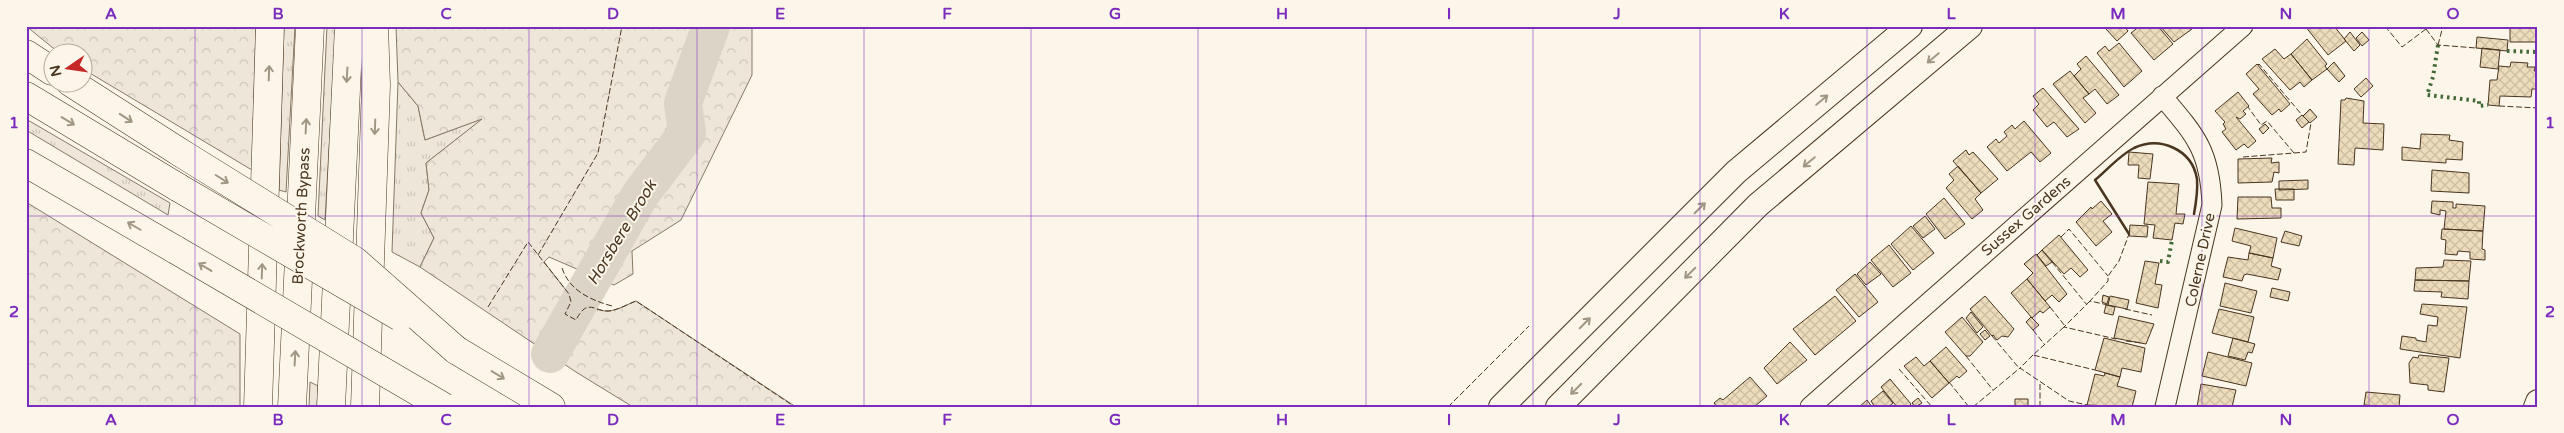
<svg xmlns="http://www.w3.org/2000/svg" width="2564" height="433" font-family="'Varela Round',sans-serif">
<defs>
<pattern id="grass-tufts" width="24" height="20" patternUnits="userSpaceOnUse" patternTransform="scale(1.25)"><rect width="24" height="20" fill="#ede6d9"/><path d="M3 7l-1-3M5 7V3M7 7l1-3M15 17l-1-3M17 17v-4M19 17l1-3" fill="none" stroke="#cdc6ba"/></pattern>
<pattern id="forest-crowns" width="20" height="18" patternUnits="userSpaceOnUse" patternTransform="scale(1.25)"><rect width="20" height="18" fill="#ede6d9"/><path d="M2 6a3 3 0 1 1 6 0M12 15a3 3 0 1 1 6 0" fill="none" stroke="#cdc6ba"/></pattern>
<pattern id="building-cross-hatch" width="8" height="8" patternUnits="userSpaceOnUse" patternTransform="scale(1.25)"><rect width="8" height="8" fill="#ecdcbc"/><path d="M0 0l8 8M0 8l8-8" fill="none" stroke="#ccbda1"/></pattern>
</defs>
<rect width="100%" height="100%" fill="#fbf6e9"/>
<!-- grass -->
<path fill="url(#grass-tufts)" stroke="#887966" d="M284,26H295L286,192L279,190Z
M327,26H336L325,220L318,216Z
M398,82L418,106L425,140L484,118L426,163L429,190L421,213L434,238L420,267L392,252Z
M26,119L170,203L168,215L26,130Z
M310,382L318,386L317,407H309Z"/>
<!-- forest -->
<path fill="url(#forest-crowns)" stroke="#887966" d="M26,26H256L252,170L83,69L82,52H58Z
M396,26H752V75L681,220L632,251L633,274L614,285L549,257L544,262L569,294L571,302L565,313L576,320C590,298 592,312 609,311C618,310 628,304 636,301L796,407H633L576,372L420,267L434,238L421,213L429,190L426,163L482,119L425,140L418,106L398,82Z
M26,202L240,334V407H26Z"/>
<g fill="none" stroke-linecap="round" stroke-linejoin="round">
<!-- river -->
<path stroke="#dcd4c6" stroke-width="38" d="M550,354L640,195L687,133L683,103L711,26"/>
</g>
<!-- building -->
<path fill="url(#building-cross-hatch)" stroke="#4a3520" d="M2108,26H2124L2128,31L2117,41L2106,29Z
M2140,26H2158L2173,44L2154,60L2131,33Z
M2160,26H2190L2192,29L2174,42Z
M2305,26H2334L2346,41L2328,55Z
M2510,26H2538L2537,42H2510Z
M2350,32L2360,45L2354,51L2344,39Z
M2362,32L2369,40L2362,46L2356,38Z
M2477,37L2508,40L2507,51L2476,48Z
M2307,39L2327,64L2325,66L2327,69L2312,80L2291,54Z
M2119,43L2142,71L2124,87L2097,53L2105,46L2109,51Z
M2482,48L2500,50L2498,69L2480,67Z
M2275,49L2284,59L2291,54L2312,80L2304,87L2300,82L2290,90L2262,59Z
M2086,56L2119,95L2107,104L2095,89L2089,94L2074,76L2081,69L2077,64Z
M2334,62L2345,76L2339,82L2327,69Z
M2511,62L2528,63L2527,67H2535L2534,71H2538V89H2532L2531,97L2500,96L2499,106L2488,105L2490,80H2497L2499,66L2510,67Z
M2257,64L2290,104L2281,112L2279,109L2272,115L2253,94L2259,89L2246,74Z
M2070,71L2089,94L2083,98L2096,113L2085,123L2053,84Z
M2366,78L2373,86L2361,97L2354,89Z
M2043,88L2079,129L2067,137L2054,122L2047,127L2033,110L2039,104L2033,96Z
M2238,92L2249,106L2243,111L2246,114L2240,119L2236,117L2256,141L2248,148L2244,144L2236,150L2222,132L2226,129L2223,124L2225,122L2215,111Z
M2346,98L2364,101L2363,123L2384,124L2383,150L2355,148L2354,165L2338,164L2341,100H2345Z
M2310,109L2317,117L2310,123L2303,116Z
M2302,115L2309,122L2302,128L2296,120Z
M2024,121L2051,153L2040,162L2031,152L2007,171L1987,147L1996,139L1999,143L2007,136L2004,132L2012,125L2015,129Z
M2265,124L2269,128L2263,134L2259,129Z
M2421,134L2450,135L2449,140L2463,142L2462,160L2446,159V163L2402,160V147L2420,149Z
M1966,150L1969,155L1973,152L1998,179L1981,193L1953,161Z
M2129,152L2153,154L2150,179L2138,178L2139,165H2128Z
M2272,158L2271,163L2279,162V173L2274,172L2272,182L2238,183V159Z
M1958,166L1981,193L1975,199L1983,210L1972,219L1946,188L1954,180L1949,174Z
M2432,170L2469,173V193L2431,191Z
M2308,180V189L2279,190V181Z
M2148,182L2179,184L2176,214H2185L2183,224L2175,223L2172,240L2153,238L2155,225L2144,224Z
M2275,189H2294V200H2276Z
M2238,197H2271L2272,208H2281V218L2237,219Z
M1944,198L1965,224L1945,239L1926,214Z
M2101,201L2112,214L2103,221L2112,232L2096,246L2076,222L2091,207L2092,209Z
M2432,201L2453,202V208H2456V204L2485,206L2483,231L2444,229L2446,211L2440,210V215L2431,213Z
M1925,216L1935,229L1923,238L1913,226Z
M2130,225L2148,226L2147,237L2129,236Z
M1911,226L1934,253L1913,270L1891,244Z
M2235,228L2277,238L2273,258L2249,253L2251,246L2232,241Z
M2442,229L2483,231L2482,249L2485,250V260L2470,259V252L2458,251L2457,255L2445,254L2446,240L2441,239Z
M2285,231L2302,236L2299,246L2281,242Z
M2059,235L2088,270L2080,277L2071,268L2064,274L2042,250Z
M1889,245L1911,273L1893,287L1871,260Z
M2042,250L2052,262L2046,266L2037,255Z
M2249,253L2273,258L2271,266L2281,269L2278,280L2247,274L2244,275L2242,281L2223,277L2228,257L2248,260Z
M2036,254L2067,294L2059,302L2052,295L2045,301L2027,279L2033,273L2024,264Z
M2444,260L2471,261L2469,281L2415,280L2416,268L2443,267Z
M2145,261L2159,263L2155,284L2162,285L2158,308L2136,303Z
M1870,262L1881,274L1866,285L1857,274Z
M1855,274L1878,302L1859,317L1836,290Z
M2027,279L2050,307L2043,313L2040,311L2032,318L2011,293Z
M2415,280L2469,281L2468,299L2441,297L2442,292L2414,291Z
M2225,283L2257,291L2251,313L2220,306Z
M2272,288L2290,292L2288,301L2270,297Z
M2103,295L2109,297L2107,304L2102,302Z
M1835,296L1856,321L1815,355L1793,329Z
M1985,296L2014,329L2008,337L2002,336L1997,340L1993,335L1992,336L1970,309Z
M2110,296L2129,300L2127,309L2108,305Z
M2422,304L2467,307L2460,358L2400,349L2402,336L2416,338V340L2426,342L2428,325L2437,326L2438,317L2420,314Z
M2106,305L2115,307L2113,315L2104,313Z
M2219,309L2254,317L2248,342L2212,333Z
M1971,312L1983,327L1977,333L1966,318Z
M2119,316L2154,324L2146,344L2114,338Z
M1962,317L1983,342L1970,356H1966L1945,332Z
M2031,317L2039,325L2033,330L2026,322Z
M1985,330L1990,336L1985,340L1980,334Z
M2104,338L2145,348L2141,372L2122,368L2120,377L2095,370Z
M2233,338L2255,344L2252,353L2248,352L2245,360L2228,356Z
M1790,342L1807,360L1777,384L1764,368Z
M1946,347L1967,371L1959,378L1957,376L1949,383L1930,361Z
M2208,352L2252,363L2246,386L2202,376Z
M2419,355L2449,358L2444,392L2428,390V385L2410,383L2409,363L2413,357L2418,358Z
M1916,357L1924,366L1930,361L1949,383L1932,398L1904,366Z
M2105,373L2120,377L2117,386L2136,391L2132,407L2087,405L2095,374L2104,376Z
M1750,377L1767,396L1754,407H1717L1714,403L1720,398L1723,400Z
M1890,379L1911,404L1908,407H1897L1881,387Z
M2201,384L2236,390L2232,407H2197Z
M1883,391L1893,403L1888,407H1875L1871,401Z
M2366,392L2400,395L2399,407L2364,405Z
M1918,398L1922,403L1915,407L1912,403Z
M2015,399H2028V407H2015Z
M1867,400L1872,407H1859Z"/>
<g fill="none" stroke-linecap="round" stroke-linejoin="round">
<defs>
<path id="minor" d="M2162,96C2196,136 2210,151 2212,205L2165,407
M1810,407L2243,26"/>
<path id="tertiary" d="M1501,407L1736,172L1910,26
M1558,407L1758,205L1970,26
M2536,407L2538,402"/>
<path id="trunk" d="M258,407L270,26
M292,407L310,26
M331,407L349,26"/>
<path id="motorway" d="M26,54L52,71
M70,82L181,153
M26,96L179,188
M26,163L176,250
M456,350L551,407
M365,407L376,85L374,26"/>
</defs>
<!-- minor casing -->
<use href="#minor" stroke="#4a3520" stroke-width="21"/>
<!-- tertiary casing -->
<use href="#tertiary" stroke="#4a3520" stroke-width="26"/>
<!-- trunk casing -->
<use href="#trunk" stroke="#4a3520" stroke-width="29"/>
<!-- motorway casing -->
<use href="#motorway" stroke="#4a3520" stroke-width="29"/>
<!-- minor -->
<use href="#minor" stroke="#fbf6e9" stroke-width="19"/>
<!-- tertiary -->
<use href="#tertiary" stroke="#fbf6e9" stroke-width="24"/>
<!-- trunk -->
<use href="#trunk" stroke="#fbf6e9" stroke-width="28"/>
<!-- motorway -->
<use href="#motorway" stroke="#fbf6e9" stroke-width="28"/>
<defs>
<path id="motorway-bridge" d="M181,153L355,261L456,350
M179,188L400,317
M176,250L444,407"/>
</defs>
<!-- motorway-bridge casing -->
<use href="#motorway-bridge" stroke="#4a3520" stroke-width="29" stroke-linecap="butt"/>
<!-- motorway-bridge -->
<use href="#motorway-bridge" stroke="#fbf6e9" stroke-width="28"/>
<!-- hedge -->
<path stroke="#436837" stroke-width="4" stroke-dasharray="2.5 4" stroke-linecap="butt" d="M2438,45L2433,77L2427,95L2479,101V106L2488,105
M2507,51L2538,52
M2160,261L2168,262L2172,240"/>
<!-- fence -->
<path stroke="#4a3520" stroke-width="1" stroke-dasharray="6 2.5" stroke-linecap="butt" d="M2385,26L2402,47L2426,29L2424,26
M2426,29L2438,45L2476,48
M2438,45L2443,26
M2258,65L2259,64L2302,115
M2499,106L2538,108
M2294,153L2306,152L2311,123
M2243,157L2294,153L2267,121L2261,125L2248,107
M2061,237L2069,229L2108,276
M538,255L598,153L622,26
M2052,262L2087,305
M562,268C569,290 590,300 612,306
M2090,301L2064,327L2116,339
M2108,305L2090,301L2108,281V276L2119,261L2129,234
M488,307L528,242L569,294L571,302L565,314L576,320C588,297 594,312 609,311C618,310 628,304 636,301L795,407
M2050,307L2065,326
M2125,309L2152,315
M2064,327L2033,355L2095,370
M2033,330L2045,345
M1992,336L2019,368
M2126,341L2142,343
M2033,355L2020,368L2069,401L2087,405
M1966,356L1993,390
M1899,369L1932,407
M1949,382L1969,407
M1448,407L1529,326
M1973,407L2020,368
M2040,407V382"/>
<!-- wall -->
<path stroke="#4a3520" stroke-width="2.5" d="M2129,234L2095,180C2107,170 2120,155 2134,148C2160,136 2192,149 2197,179C2198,191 2196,203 2194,214"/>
</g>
<!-- one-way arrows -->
<defs><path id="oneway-shaft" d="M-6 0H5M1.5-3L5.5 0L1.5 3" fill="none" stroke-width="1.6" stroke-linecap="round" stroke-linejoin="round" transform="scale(1.25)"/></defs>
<g stroke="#a29684">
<use href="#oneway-shaft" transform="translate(1933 58) rotate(140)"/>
<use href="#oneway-shaft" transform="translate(269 73) rotate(-88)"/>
<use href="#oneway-shaft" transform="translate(347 75) rotate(93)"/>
<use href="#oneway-shaft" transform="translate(1822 100) rotate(-40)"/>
<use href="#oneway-shaft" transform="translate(126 118) rotate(33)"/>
<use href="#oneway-shaft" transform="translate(68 121) rotate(31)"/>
<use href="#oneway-shaft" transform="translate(306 126) rotate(-87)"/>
<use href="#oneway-shaft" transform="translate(375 127) rotate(92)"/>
<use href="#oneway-shaft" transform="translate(1809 162) rotate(140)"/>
<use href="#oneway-shaft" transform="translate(222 179) rotate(32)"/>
<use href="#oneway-shaft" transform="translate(1700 208) rotate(-45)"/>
<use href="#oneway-shaft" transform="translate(134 226) rotate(-150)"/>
<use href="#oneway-shaft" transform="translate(205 267) rotate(-149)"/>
<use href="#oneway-shaft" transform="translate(262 271) rotate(-88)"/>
<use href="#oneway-shaft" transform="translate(1690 273) rotate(135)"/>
<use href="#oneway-shaft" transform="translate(1585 323) rotate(-45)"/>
<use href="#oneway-shaft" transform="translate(295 358) rotate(-87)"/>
<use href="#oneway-shaft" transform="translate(498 375) rotate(31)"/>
<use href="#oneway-shaft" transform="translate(1576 389) rotate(135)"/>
</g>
<!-- grid -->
<path fill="none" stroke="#7b2cbf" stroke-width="1" stroke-opacity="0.55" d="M195,26V407M362,26V407M529,26V407M697,26V407M864,26V407M1031,26V407M1198,26V407M1366,26V407M1533,26V407M1700,26V407M1867,26V407M2035,26V407M2202,26V407M2369,26V407M26,216H2538"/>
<g text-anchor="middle" stroke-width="4" stroke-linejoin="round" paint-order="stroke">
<!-- street labels -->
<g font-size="15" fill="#4a3520" stroke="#fbf6e9">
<text transform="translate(301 216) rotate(-87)" y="5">Brockworth Bypass</text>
<text transform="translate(2026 216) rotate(-41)" y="5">Sussex Gardens</text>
<text transform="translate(2200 260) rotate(-78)" y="5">Colerne Drive</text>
</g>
<!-- water labels -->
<g font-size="16" font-style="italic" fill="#4a3520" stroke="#fbf6e9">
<text transform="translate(621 232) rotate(-59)" y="6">Horsbere Brook</text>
</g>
</g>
<!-- border -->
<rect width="2564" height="433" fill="none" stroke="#fbf6e9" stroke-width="55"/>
<!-- north arrow -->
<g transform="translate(68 68) rotate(257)"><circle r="24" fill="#fbf6e9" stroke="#b4a999"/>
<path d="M0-4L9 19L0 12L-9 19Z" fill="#c62828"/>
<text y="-8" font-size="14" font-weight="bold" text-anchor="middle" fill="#4a3520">N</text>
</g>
<rect x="28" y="28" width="2508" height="378" fill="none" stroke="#7b2cbf" stroke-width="2"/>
<g font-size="16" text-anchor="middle" font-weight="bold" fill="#7b2cbf">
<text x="111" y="19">A</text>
<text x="278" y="19">B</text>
<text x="446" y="19">C</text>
<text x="613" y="19">D</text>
<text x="780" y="19">E</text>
<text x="947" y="19">F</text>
<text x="1115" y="19">G</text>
<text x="1282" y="19">H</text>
<text x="1449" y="19">I</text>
<text x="1617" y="19">J</text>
<text x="1784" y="19">K</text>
<text x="1951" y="19">L</text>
<text x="2118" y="19">M</text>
<text x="2286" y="19">N</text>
<text x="2453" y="19">O</text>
<text x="14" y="128">1</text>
<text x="2550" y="128">1</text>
<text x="14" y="317">2</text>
<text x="2550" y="317">2</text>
<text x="111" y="425">A</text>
<text x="278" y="425">B</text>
<text x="446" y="425">C</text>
<text x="613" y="425">D</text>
<text x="780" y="425">E</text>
<text x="947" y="425">F</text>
<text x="1115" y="425">G</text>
<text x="1282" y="425">H</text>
<text x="1449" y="425">I</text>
<text x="1617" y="425">J</text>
<text x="1784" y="425">K</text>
<text x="1951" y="425">L</text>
<text x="2118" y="425">M</text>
<text x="2286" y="425">N</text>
<text x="2453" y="425">O</text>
</g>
</svg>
